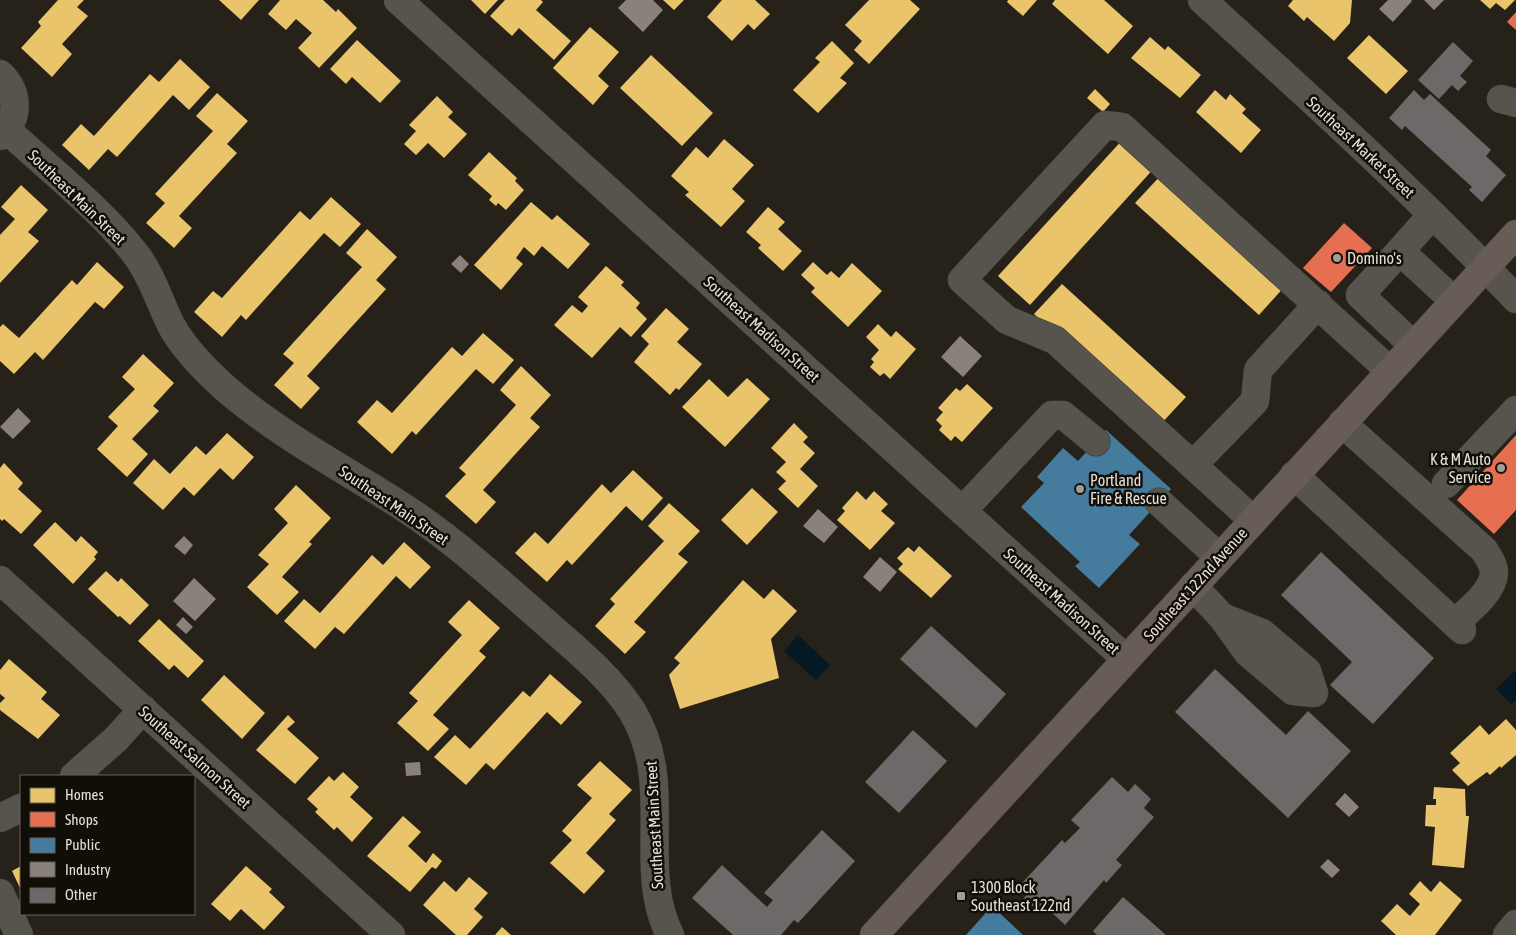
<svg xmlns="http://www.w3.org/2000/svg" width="1516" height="935" font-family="'Asap Condensed',sans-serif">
<rect width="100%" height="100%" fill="#26221a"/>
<!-- water -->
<path fill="#041924" d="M798,635L830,665L816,680L784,651Z
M1516,670V700L1511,704L1496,689Z"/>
<!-- homes -->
<path fill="#e9c46a" d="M58,0H84L77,7L88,16L62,44L72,54L52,77L21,48L41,26L38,22Z
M219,0H259L241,20Z
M280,0H323L336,12L338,9L357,28L319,68L298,48L312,33L296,19L286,30L268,14Z
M471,0H498L485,14Z
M505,0H541L543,2L536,10L571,41L554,60L519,28L512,36L490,16Z
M663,0H684L674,10Z
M722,0H755L770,14L754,30L748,24L732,41L707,17Z
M869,0H910L920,9L869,64L854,50L862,41L845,25Z
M1008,0H1037L1023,16L1007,2Z
M1055,0H1104L1133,26L1108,54L1052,4Z
M1293,0H1352L1350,23L1334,41L1307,17L1304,21L1288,6Z
M1480,0H1515L1505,10L1496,3L1490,9Z
M590,27L619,52L598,76L609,86L593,105L553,68Z
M1369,35L1408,71L1386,94L1347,58Z
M1150,37L1165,50L1168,46L1201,75L1180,98L1131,58Z
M357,40L401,81L380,103L352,77L346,84L330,69Z
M832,41L854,63L840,78L847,83L818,113L793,90L820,62L815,58Z
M651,55L713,113L682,146L620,88Z
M180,59L210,87L189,110L173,95L117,157L108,149L89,170L62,145L81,124L94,136L150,74L159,82Z
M1095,89L1110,104L1103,112L1087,98Z
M1215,90L1226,100L1230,94L1246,109L1242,113L1261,130L1241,153L1196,112Z
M217,93L248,121L227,144L237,153L179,216L192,228L174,248L146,223L165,203L155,194L213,131L196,116Z
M437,96L453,112L448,117L467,134L444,158L428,143L416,155L404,144L416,131L409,125Z
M1125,137L1157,165L1030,305L998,276Z
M724,139L754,165L732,189L745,201L721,227L685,195L689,192L671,176L696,147L708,158Z
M489,152L517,178L515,181L524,190L506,210L498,203L496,206L489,200L492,196L468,175Z
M1164,172L1287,284L1259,315L1135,203Z
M21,185L48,210L28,232L39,241L0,283V235L15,219L1,207Z
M331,197L361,224L340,247L324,233L246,320L241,315L222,337L194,312L213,291L222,298L300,211L310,220Z
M531,202L552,220L557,215L590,244L568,269L542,246L534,256L524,247L516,258L523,264L501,290L474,265Z
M768,207L785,222L778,229L802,251L783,271L758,248L761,245L746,232Z
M367,229L397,257L376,280L386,289L307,376L320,388L301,409L274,385L294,363L283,354L362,267L346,253Z
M97,262L124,287L104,309L95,302L43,360L35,352L14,374L0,361V327L3,324L19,338L72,280L77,285Z
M813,262L827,275L831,271L839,278L852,263L882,291L848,327L811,292L815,288L801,275Z
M606,266L624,282L621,285L640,303L636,308L647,319L631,337L620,327L592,358L554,325L572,305L582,313L588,306L578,297Z
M1062,284L1186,397L1158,427L1034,314Z
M666,308L689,329L677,342L702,364L679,390L676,388L670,395L634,362L649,344L641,336Z
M878,324L891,337L896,331L916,349L890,379L884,373L880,376L870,367L874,362L871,359L879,350L866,337Z
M483,333L514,360L493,384L476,369L416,435L412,431L392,454L357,422L377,400L392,413L452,347L462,356Z
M143,354L174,383L153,406L159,411L132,439L148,454L127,477L97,449L118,426L108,417L135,389L122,377Z
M521,366L551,395L530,418L540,427L483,490L496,502L476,524L445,496L466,474L459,468L516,405L500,390Z
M747,378L770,399L725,447L682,407L709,379L728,397Z
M967,384L993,408L962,442L955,436L951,441L939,430L942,426L936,420L943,412L938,408L956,388L960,391Z
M794,423L808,437L803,442L815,453L800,469L818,486L798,508L778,489L786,481L776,472L786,462L771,448Z
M227,433L254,457L233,480L220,468L194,496L184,487L163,510L133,483L154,459L170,474L196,446L206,455Z
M4,463L23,483L18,489L42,511L21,534L4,519L2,521L0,519V468Z
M633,470L663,498L642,521L626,506L572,565L567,560L547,582L515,553L535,532L548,544L602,484L611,493Z
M296,485L331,518L309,542L312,544L282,577L299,592L277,615L247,587L269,564L258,555L288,523L274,509Z
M752,488L778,512L747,545L721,520Z
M857,491L866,500L874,491L888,504L881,511L895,523L870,550L837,520L845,511L842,508Z
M669,503L700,531L678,554L688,562L634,622L646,632L625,654L595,626L615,604L610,599L664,541L648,526Z
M55,522L76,542L81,536L98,552L94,557L96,559L73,584L33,545Z
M404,542L431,567L410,589L396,576L344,634L335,627L315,649L284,621L304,599L320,613L372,555L383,565Z
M919,546L952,576L931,598L898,569L903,564L897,558L908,547L914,552Z
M106,571L118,582L121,578L149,605L130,625L120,616L118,617L88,589Z
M743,580L764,599L773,589L797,611L771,639L779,678L680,709L669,675L680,663L674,658Z
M469,600L500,628L479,651L486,657L433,715L449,729L428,751L397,723L418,701L409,693L462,635L448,622Z
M159,619L204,661L188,678L174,665L169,670L138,641Z
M9,659L47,692L41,699L60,715L38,739L0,710V703L5,698L0,694V670Z
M550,674L582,702L561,725L547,712L494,770L486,763L466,785L434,757L455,735L470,749L523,691L530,697Z
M224,675L265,713L242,739L201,700Z
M288,715L295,722L287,729L319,758L295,784L256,750Z
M1506,719L1516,730V755L1501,768L1500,766L1490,775L1487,772L1468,786L1452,770L1460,763L1450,753L1480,725L1489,735Z
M600,761L632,790L609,814L616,820L586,853L605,871L584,894L550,863L572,840L562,831L592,798L577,785Z
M343,772L359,787L350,797L373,818L352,842L337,827L334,830L315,812L318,809L307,799L329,776L334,781Z
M1434,787L1465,789L1466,816H1469L1464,868L1432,865L1435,827L1425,826L1426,805H1436V799H1433Z
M403,816L421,832L408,846L426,863L433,853L442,861L436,869L432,867L410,892L367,856Z
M21,866V890L12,871Z
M246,866L272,889L269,892L285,907L264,930L241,909L230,921L211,904Z
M469,877L488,893L474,909L483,917L467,935H456L423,905L444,881L456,892Z
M1420,881L1431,892L1440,881L1462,900L1435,935H1396L1381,921L1397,904L1410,916L1420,904L1409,894Z
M502,927L511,935H495Z"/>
<!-- shops -->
<path fill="#e76f51" d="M1516,12V30L1507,22Z
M1344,223L1372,248L1331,292L1303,268Z
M1516,435V510L1494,534L1457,500Z"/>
<!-- public -->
<path fill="#457b9d" d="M1106,430L1171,489L1129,535L1140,544L1099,588L1075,566L1080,562L1021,507L1044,483L1037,477L1063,448L1078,461Z
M992,906L1023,935H966Z"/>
<!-- industry -->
<path fill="#8a817c" d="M626,0H653L663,10L643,32L618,8Z
M1388,0H1411L1412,1L1393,22L1379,9Z
M1424,0H1444L1434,10Z
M460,255L469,264L461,273L451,264Z
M960,336L982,356L963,377L941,357Z
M18,408L31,421L13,439L0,427Z
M818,509L838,527L824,543L803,526Z
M184,536L193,545L185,555L174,546Z
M880,557L897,572L880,592L863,577Z
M194,578L216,599L195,621L173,601Z
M183,617L193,627L186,634L176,625Z
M420,762L421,775L406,776L405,763Z
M1345,793L1359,807L1349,817L1335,804Z
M1328,859L1340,870L1332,878L1320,867Z"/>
<!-- building -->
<path fill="#6e6969" d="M1453,42L1473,61L1460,76L1467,82L1458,91L1452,85L1439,99L1418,80Z
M1414,90L1424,100L1430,94L1491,150L1486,156L1506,175L1482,202L1469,190L1472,187L1405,126L1402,130L1389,118Z
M1321,552L1434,658L1373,724L1330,685L1352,662L1281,595Z
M931,626L1006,694L976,728L900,659Z
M1215,669L1286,735L1308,711L1351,751L1288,818L1175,712Z
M913,730L947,761L899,813L865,782Z
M1112,777L1128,792L1135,784L1151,799L1144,808L1154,817L1116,860L1122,865L1106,883L1104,880L1065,925L1046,907L1040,913L1024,898L1030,891L1022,883L1062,840L1065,843L1080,828L1071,820Z
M822,830L855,861L798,923L794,920L781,935H733L692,898L722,865L767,907L773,900L764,893Z
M1123,897L1166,935H1097L1093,931Z"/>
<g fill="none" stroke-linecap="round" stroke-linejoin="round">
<defs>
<path id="minor" d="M398,0L1126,659
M1202,0C1309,97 1416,194 1516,299
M0,74C19,92 20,118 0,136
M1501,99L1516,103
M7,130C48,168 104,212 137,256C152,276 160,303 171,325C184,349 205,370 225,388C279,435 343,468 403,507C453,539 498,581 544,621C574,648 610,676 632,711C677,785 635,866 670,935
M1400,251L1432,215
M1413,345L1360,295L1400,251L1454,301
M1342,423L1484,550C1488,557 1494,564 1494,573C1493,592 1468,611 1455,623
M1193,465L1255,401L1258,370L1318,304
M1294,475L1462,630
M1446,484L1516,410
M1159,502L1219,557
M962,511L1052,415H1063L1096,442
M1253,520L1055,340L1007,320L962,280L1105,125L1122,127L1390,371
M0,580L391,935
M1193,586L1222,617L1248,653L1293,691L1314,693L1307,671L1262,633L1222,617
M74,776L116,739L143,709
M0,818L21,808
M0,893L19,935
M1507,935L1516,924"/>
<path id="major" d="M874,935L1516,234"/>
</defs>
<!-- minor casing -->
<use href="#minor" stroke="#423e38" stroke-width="29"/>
<!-- major casing -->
<use href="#major" stroke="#423e38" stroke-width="29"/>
<!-- minor -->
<use href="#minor" stroke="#57534d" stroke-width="28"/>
<!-- major -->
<use href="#major" stroke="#675c56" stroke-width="28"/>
</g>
<!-- markers -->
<g fill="#a29e95" stroke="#110d07" stroke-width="2">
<circle cx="1337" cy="258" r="5"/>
<circle cx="1501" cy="468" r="5"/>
<circle cx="1080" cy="489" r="5"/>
<rect x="956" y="891" width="10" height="10" rx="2.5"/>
</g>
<g text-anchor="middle" stroke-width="5" stroke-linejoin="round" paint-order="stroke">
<!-- street labels -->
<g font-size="16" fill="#e5e0d7" stroke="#110d07">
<text transform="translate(1361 147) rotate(43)" y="6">Southeast Market Street</text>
<text transform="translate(77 197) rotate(44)" y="6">Southeast Main Street</text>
<text transform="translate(762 329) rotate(42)" y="6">Southeast Madison Street</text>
<text transform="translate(394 505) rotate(34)" y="6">Southeast Main Street</text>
<text transform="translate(1195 584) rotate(-48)" y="6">Southeast 122nd Avenue</text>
<text transform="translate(1062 601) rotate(42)" y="6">Southeast Madison Street</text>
<text transform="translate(195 757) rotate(42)" y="6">Southeast Salmon Street</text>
<text transform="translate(654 825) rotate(-93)" y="6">Southeast Main Street</text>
</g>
<!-- poi labels -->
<g font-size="16" fill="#e5e0d7" stroke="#110d07" text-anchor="start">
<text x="1347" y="264">Domino's</text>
<text x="1491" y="465" text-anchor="end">K &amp; M Auto<tspan x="1491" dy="18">Service</tspan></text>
<text x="1090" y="486">Portland<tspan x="1090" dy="18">Fire &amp; Rescue</tspan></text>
<text x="971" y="893">1300 Block<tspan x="971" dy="18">Southeast 122nd</tspan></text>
</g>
</g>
<!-- legend -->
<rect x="20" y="775" width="175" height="140" fill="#110d07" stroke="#66615a"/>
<rect x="30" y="788" width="25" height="15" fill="#e9c46a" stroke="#66615a"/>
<text x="65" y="800" font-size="15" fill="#e5e0d7">Homes</text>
<rect x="30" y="812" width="25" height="15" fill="#e76f51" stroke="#66615a"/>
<text x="65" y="825" font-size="15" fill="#e5e0d7">Shops</text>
<rect x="30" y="838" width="25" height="15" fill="#457b9d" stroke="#66615a"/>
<text x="65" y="850" font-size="15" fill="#e5e0d7">Public</text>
<rect x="30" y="862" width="25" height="15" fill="#8a817c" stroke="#66615a"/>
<text x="65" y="875" font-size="15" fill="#e5e0d7">Industry</text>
<rect x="30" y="888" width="25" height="15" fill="#6e6969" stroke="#66615a"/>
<text x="65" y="900" font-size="15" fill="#e5e0d7">Other</text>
</svg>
